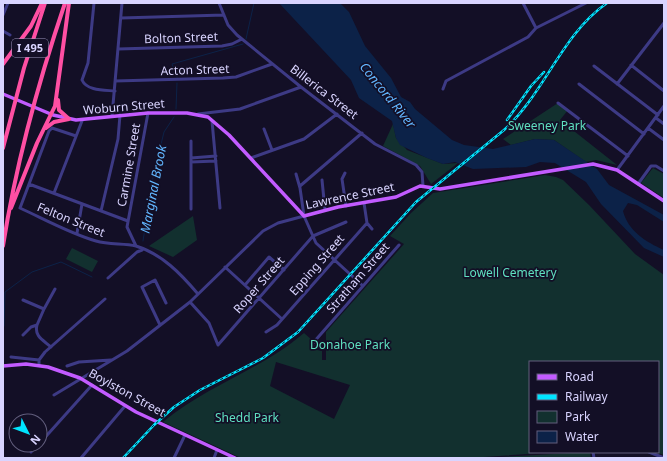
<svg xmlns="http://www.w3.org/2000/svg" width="667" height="461" font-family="'Noto Sans',sans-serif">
<rect width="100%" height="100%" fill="#130f26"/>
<!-- green -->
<path fill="#12302f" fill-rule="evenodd" d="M558,103L568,110L560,120L617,165L596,160L586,162L554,140L535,139L511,145L503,139Z
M393,124L396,138L407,150L443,164L458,163L431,184L420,166L383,146Z
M653,168L664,174V198L641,183Z
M545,175L556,177L563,180L589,205L635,254L664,275V455L655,452H658V362H530V452H555L469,458H241L163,422C206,386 261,370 304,333L312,340L311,342L315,346L312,349L322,351V360H326V332L404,244L390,236L411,213L433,193ZM276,362L350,385L334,419L270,386Z
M193,216L197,240L173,257L149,246Z
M72,248L98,261L92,272L66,259Z
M590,452L591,458H482Z"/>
<!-- water -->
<path fill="#0c2248" d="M279,3H340L349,12L365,46L391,78L401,97L410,102L415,109L452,140L464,145L493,149L535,139L554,140L597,169L609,185L664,215V222L637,205L628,203L623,211C628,231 646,242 664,250V257L644,248L601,204L586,182L555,163L540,162L526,167L473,169L455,162L443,164L427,158L400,145L396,138L392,121L359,98L351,80Z"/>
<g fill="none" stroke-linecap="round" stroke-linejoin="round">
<!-- stream -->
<path stroke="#0c2248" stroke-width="1" d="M246,39L254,3
M177,77L172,64L243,44
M176,109L177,83
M143,241L153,177L164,132L174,117
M4,326L5,292L32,272L61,262L92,277"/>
<!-- minor -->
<path stroke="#3d3a85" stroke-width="3" d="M94,3L88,63L82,80C87,91 104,90 115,91
M219,3L228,25L237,35L301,87L375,144L416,165L422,172L423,186
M523,3L536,28
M3,15L8,3
M121,18L224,15
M3,31L10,35
M118,49L222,46L232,44L242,39
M631,65L664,91
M594,66L658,115
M115,81L223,78L236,77L272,64
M579,84L644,134
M617,84L664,23
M443,89L446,81L528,37L536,28L586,3
M558,103L628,156
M198,114L240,109L301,87
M112,116L122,3
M656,118L664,124
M212,121L220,208
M648,128L664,140
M264,129L272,150
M76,136L52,128L49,131L20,208C44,219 71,234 96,241C109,245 124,243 136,246C162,254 181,274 198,294
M191,141V209
M191,158L216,156
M251,158L304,139L337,114
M191,162L216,161
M617,170L664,106
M345,173L342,179L346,206
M296,174L300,188L304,216L316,243L363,286
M322,180L325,210
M29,184L128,221
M638,184L651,166H656L664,171
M300,186L362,133
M54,193L82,121
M101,211L118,139L120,115
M367,223L372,229
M77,233L82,204
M136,246L127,227L148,113
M225,267L282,319
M108,278L137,252L142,250
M245,285L269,257L284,270
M23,300L44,309L55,289
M190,302L209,323L218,345L313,236L346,222
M37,325C34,336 43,340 51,347
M160,325L142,287L155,280L166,303
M266,332L277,325L367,223L364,203
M23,335L31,327L37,325L44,309
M313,343L399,245
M11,357L39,360V365
M39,360L45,352L105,299
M67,366L79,362L111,360
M54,395L127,351L190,302L263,231L278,223L304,216
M40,443L92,385
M31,452L38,445
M593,452L594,458
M649,452L664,458
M81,458L125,406
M174,458L185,435
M214,458L217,450"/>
<!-- major -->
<path stroke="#c25bff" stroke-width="3.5" d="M3,94L53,115L76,120L148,113H187L208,117L229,135L304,216L338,207L396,197L420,186L440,189L593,164L617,170L664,201
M3,366L26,364L48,367L80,378L136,412L235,458"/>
<!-- highway -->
<path stroke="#ff4fa3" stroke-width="4" d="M3,64L31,26L42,3
M58,100L59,110L69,119
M46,128L54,122L69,119
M3,148L24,68L45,3
M11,208L37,143L55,106L69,3
M3,246C16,163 38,83 65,3"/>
<defs>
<path id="rail" d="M507,120L531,86L544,72
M123,458L154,425L174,407L200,390L263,358L298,332L416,202L504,130C545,93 561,35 607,3"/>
</defs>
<!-- rail casing -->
<use href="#rail" stroke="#00e5ff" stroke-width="2.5"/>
<!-- rail -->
<use href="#rail" stroke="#130f26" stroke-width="1" stroke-dasharray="3" stroke-linecap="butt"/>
</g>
<g text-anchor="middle" stroke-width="3.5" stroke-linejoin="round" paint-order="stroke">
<!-- shield labels -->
<rect fill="#130f26" stroke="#9e99be" stroke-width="1" x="12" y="39" width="36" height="18" rx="3"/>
<g font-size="11" font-weight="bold" fill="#d9d4ff">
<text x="30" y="52">I 495</text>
</g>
<!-- street labels -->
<g font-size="12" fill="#d9d4ff" stroke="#130f26">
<text transform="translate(181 38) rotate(-2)" y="4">Bolton Street</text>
<text transform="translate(195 70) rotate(-2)" y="4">Acton Street</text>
<text transform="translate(324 92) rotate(37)" y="4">Billerica Street</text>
<text transform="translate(124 107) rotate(-5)" y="4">Woburn Street</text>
<text transform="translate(129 165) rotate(-80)" y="4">Carmine Street</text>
<text transform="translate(350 196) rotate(-12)" y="4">Lawrence Street</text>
<text transform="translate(71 220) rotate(22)" y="4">Felton Street</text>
<text transform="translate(317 265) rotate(-49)" y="4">Epping Street</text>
<text transform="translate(358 278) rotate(-49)" y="4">Stratham Street</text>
<text transform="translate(259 285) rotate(-49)" y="4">Roper Street</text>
<text transform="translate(127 393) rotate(29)" y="4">Boylston Street</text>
</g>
<!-- park labels -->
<g font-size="12" fill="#5fe0c0" stroke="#130f26">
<text x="547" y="130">Sweeney Park</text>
<text x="510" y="277">Lowell Cemetery</text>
<text x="350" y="349">Donahoe Park</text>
<text x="247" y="422">Shedd Park</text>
</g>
<!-- water labels -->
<g font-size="13" font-style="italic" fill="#62b6ff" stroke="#130f26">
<text transform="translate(388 95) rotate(51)" y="5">Concord River</text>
<text transform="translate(153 189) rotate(-79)" y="5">Marginal Brook</text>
</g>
</g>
<!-- border -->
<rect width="667" height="461" fill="none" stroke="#d9d4ff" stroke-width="8"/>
<!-- legend -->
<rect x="529" y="361" width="130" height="92" fill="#130f26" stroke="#625e7d"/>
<rect x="537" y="374" width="20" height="6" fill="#c25bff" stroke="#625e7d"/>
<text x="565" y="381" font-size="12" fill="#d9d4ff">Road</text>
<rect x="537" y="394" width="20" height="6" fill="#00e5ff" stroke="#625e7d"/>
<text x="565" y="401" font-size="12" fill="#d9d4ff">Railway</text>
<rect x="537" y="411" width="20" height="12" fill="#12302f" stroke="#625e7d"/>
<text x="565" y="421" font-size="12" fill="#d9d4ff">Park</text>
<rect x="537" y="431" width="20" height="12" fill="#0c2248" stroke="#625e7d"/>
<text x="565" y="441" font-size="12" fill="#d9d4ff">Water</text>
<!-- north arrow -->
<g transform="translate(28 433) rotate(132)"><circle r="19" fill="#130f26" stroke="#625e7d"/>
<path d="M0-3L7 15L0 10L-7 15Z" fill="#00e5ff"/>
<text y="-6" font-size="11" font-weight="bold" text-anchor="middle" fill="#d9d4ff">N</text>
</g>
</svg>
